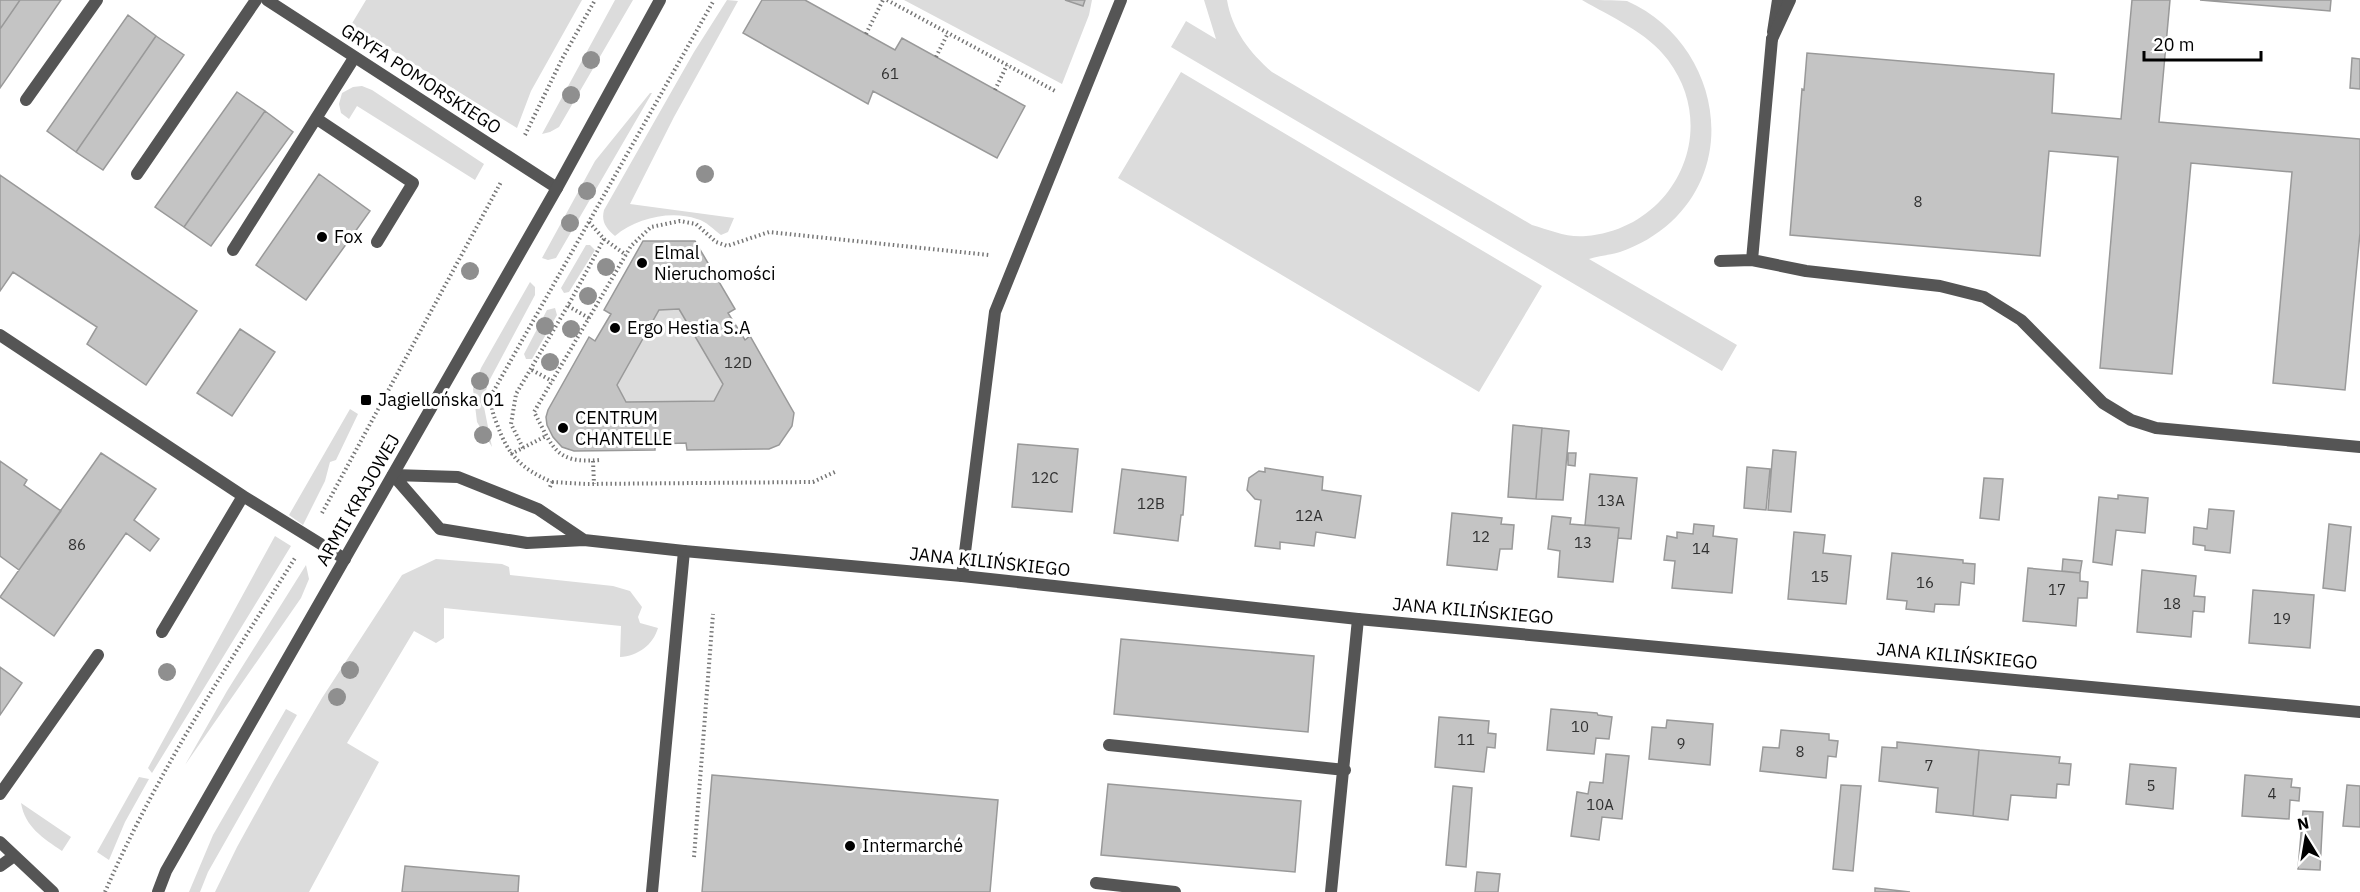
<svg xmlns="http://www.w3.org/2000/svg" width="2360" height="892" font-family="'IBM Plex Sans',sans-serif">
<rect width="100%" height="100%" fill="#fff"/>
<!-- green -->
<path fill="#dcdcdc" d="M366,0H582L531,91L517,128L351,25Z
M615,0H633L559,127L550,132L542,134Z
M727,0L738,1L674,117L630,204L734,218L728,232L721,235C714,230 706,221 697,219C671,210 636,218 615,236C606,228 601,222 604,210L694,52Z
M904,0H1092L1089,15L1062,84Z
M1204,0H1227C1232,30 1250,53 1272,72L1532,225C1550,230 1567,238 1586,236C1673,229 1722,132 1668,60C1647,32 1611,17 1582,0C1594,0 1616,0 1627,1C1713,39 1743,155 1671,222C1657,235 1638,246 1620,252C1610,255 1598,256 1589,259L1737,345L1722,371L1171,47L1186,21L1216,39Z
M1181,72L1542,286L1479,392L1118,178Z
M362,86L372,90L484,164L475,180L357,106L349,119L341,113L339,104L342,93L353,87Z
M650,93H652L556,258L548,260L542,258L595,161Z
M586,245H590L595,250L569,292L564,293L561,288Z
M530,282L535,287V295L488,383L483,402L492,447L477,422L473,389L481,368Z
M555,308L557,315L532,359H526L524,354L547,310Z
M679,309L723,384L714,401L626,402L617,385L659,310Z
M350,409L358,414L336,460L330,462L325,481L303,525L289,515Z
M275,536L291,546L152,773L148,768Z
M436,559L502,564L509,567L510,575L613,586L630,591L642,607L638,617L640,623L658,628C653,645 638,656 620,657L621,626L444,608V638L436,643L414,631L347,743L379,762L309,892H215L237,847L274,780L322,698L402,575Z
M306,565L309,579L301,598L185,765L227,691Z
M286,709L297,715L208,872L200,892H189L213,835Z
M139,777L149,779L125,822L109,860L97,852Z
M21,803L71,837L62,851C43,838 25,827 21,803Z"/>
<!-- building -->
<path fill="#c4c4c4" stroke="#999" stroke-width="1.5" fill-rule="evenodd" d="M0,0H20L0,29Z
M20,0H61L0,88V29Z
M762,0H805L895,50L902,38L1025,106L997,158L873,91L868,104L743,33Z
M1065,0H1085L1083,6Z
M2132,0H2170L2159,122L2360,139V233L2345,390L2273,383L2292,172L2191,163L2172,374L2100,368L2118,157L2049,151L2040,256L1790,235L1802,89L1804,90L1807,53L2054,74L2052,113L2121,119Z
M2200,0H2331L2330,11Z
M128,15L156,36L76,152L47,131Z
M156,36L184,55L103,170L76,152Z
M2352,58L2360,59V89L2350,88Z
M237,92L265,111L184,227L155,207Z
M265,111L293,132L211,246L184,227Z
M319,174L370,211L306,300L256,265Z
M0,175L197,311L146,385L87,344L97,327L13,272L0,291Z
M643,241H695L735,309L728,313L745,340L750,336L794,413L792,426L779,445L769,449L687,450L686,443L655,444V450L574,451L562,447L553,437L547,425L546,417L548,410L589,337L595,341L611,314L604,310ZM679,309L723,384L714,401L626,402L617,385L659,310Z
M240,329L275,352L232,416L197,393Z
M1513,425L1542,428L1536,499L1508,497Z
M1542,428L1569,431L1563,500L1536,499Z
M1018,444L1078,449L1072,512L1012,507Z
M1773,450L1796,452L1791,512L1768,510Z
M101,453L156,489L134,520L159,539L150,551L126,533L54,636L0,597Z
M1568,453H1576L1575,466L1568,465Z
M0,461L27,480L24,485L61,511L19,570L0,556Z
M1747,467L1770,469L1766,510L1744,508Z
M1265,468L1323,477L1322,490L1361,496L1355,538L1316,532L1314,546L1280,542V549L1255,546L1261,500L1255,499L1247,490L1249,478L1259,471L1265,472Z
M1122,469L1186,477L1183,515H1181L1178,541L1114,533Z
M1590,474L1637,478L1631,539L1618,538L1619,528L1585,525Z
M1984,478L2003,479L1999,520L1980,518Z
M2118,495L2148,498L2145,533L2116,530L2112,565L2093,562L2099,497L2118,499Z
M2209,509L2234,511L2230,553L2205,550V546L2193,544L2194,527L2207,529Z
M1452,513L1502,518L1501,524L1514,525L1512,549H1500L1497,570L1447,565Z
M1552,516L1571,518L1570,524L1619,528L1613,582L1558,577L1560,551L1548,549Z
M1694,524L1714,526L1713,536L1737,539L1732,593L1672,588L1675,561L1664,560L1667,536L1677,538V532L1693,534Z
M2329,524L2351,527L2345,591L2323,588Z
M1794,532L1825,535L1823,553L1851,556L1846,604L1788,599Z
M1892,553L1963,560V563L1975,564L1974,584L1961,582L1959,605L1935,604L1934,612L1906,609L1907,601L1887,599Z
M2063,559L2082,561L2080,573L2062,571Z
M2028,568L2080,573V581L2088,582L2087,598H2078L2076,626L2023,621Z
M2142,570L2196,576L2194,596L2205,597L2204,612L2193,611L2191,637L2137,632Z
M2253,590L2314,595L2310,648L2249,643Z
M1121,639L1314,656L1308,732L1114,714Z
M0,667L22,683L0,715Z
M1551,709L1597,713L1598,715L1612,717L1609,739L1596,738L1594,754L1547,750Z
M1439,717L1489,721L1488,733L1496,734L1495,748L1487,747L1484,772L1435,767Z
M1667,720L1713,724L1710,765L1649,759L1652,727L1666,728Z
M1781,730L1829,734V740L1838,741L1836,757L1828,756L1826,778L1760,771L1763,747L1779,748Z
M1897,742L1979,750L1973,816L1936,812L1938,788L1879,781L1882,747L1897,748Z
M1979,750L2060,757L2059,763L2071,764L2069,785L2057,784L2056,798L2011,795L2008,820L1973,816Z
M1606,754L1629,756L1622,819L1602,817L1599,840L1571,836L1577,792L1588,794L1590,782L1603,783Z
M2130,764L2176,768L2173,809L2126,804Z
M712,775L998,800L990,892H702Z
M2245,775L2292,779L2291,787L2300,788L2299,801L2290,800L2289,819L2242,816Z
M1108,784L1301,801L1295,872L1101,855Z
M1841,785L1861,786L1853,871L1833,869Z
M2347,785L2360,786V827L2343,826Z
M1453,786L1472,788L1466,867L1446,865Z
M2303,811L2323,812L2320,870L2298,869Z
M405,866L519,876L518,892H402Z
M1477,872L1500,874L1498,892H1475Z
M1875,888L1910,892H1875Z"/>
<g fill="none" stroke-linecap="round" stroke-linejoin="round">
<!-- path -->
<path stroke="#777" stroke-width="4" stroke-dasharray="1.5 3" stroke-linecap="butt" d="M887,0L1057,92
M866,34L883,0
M936,57L948,33
M995,90L1007,65
M525,135L562,59L595,0
M604,239L626,255
M568,306L589,318
M532,370L552,381
M523,448L511,424L516,394L570,302L604,239L589,222
M511,454L546,436
M599,460C555,464 553,447 534,412L631,246L651,227L680,221L696,224L716,242L727,246L769,232L989,255
M593,461L594,484
M552,482L586,484L813,482L837,471
M550,487L552,482C521,469 508,455 497,424C492,412 490,404 493,392L714,0
M322,513L501,182
M694,857L713,614
M105,892C156,774 227,666 295,558"/>
<!-- service -->
<path stroke="#555" stroke-width="12" d="M26,100L97,0
M317,119L413,183L377,242
M137,174L256,0
M233,250L354,58
M1752,260L1772,39
M1720,261L1752,260L1806,271L1940,286L1984,297L2021,320L2103,403L2131,420L2156,428L2360,447
M0,335L243,496L345,559
M962,576L995,312L1121,0
M162,632L243,496
M1109,745L1345,770
M0,794L98,655
M0,842L53,892
M0,866L14,856
M1096,883L1175,892
M652,892L684,551
M1331,892L1358,619"/>
<!-- pedestrian -->
<path stroke="#555" stroke-width="12" d="M1773,32L1778,0"/>
<!-- minor -->
<path stroke="#555" stroke-width="12" d="M267,0L557,188
M1772,39L1790,0
M393,475L440,529L527,543L584,540L684,551L962,576L1358,619L2360,712
M393,475L458,477L538,509L584,540"/>
<!-- tertiary -->
<path stroke="#555" stroke-width="12" d="M158,892L166,871L557,188L660,0"/>
</g>
<!-- trees -->
<g fill="#8f8f8f">
<circle cx="591" cy="60" r="9"/>
<circle cx="571" cy="95" r="9"/>
<circle cx="705" cy="174" r="9"/>
<circle cx="587" cy="191" r="9"/>
<circle cx="570" cy="223" r="9"/>
<circle cx="606" cy="267" r="9"/>
<circle cx="470" cy="271" r="9"/>
<circle cx="588" cy="296" r="9"/>
<circle cx="545" cy="326" r="9"/>
<circle cx="571" cy="329" r="9"/>
<circle cx="550" cy="362" r="9"/>
<circle cx="480" cy="381" r="9"/>
<circle cx="483" cy="435" r="9"/>
<circle cx="350" cy="670" r="9"/>
<circle cx="167" cy="672" r="9"/>
<circle cx="337" cy="697" r="9"/>
</g>
<!-- markers -->
<g fill="#000" stroke="#fff" stroke-width="2">
<circle cx="322" cy="237" r="6"/>
<circle cx="642" cy="263" r="6"/>
<circle cx="615" cy="328" r="6"/>
<rect x="360" y="394" width="12" height="12" rx="3"/>
<circle cx="563" cy="428" r="6"/>
<circle cx="850" cy="846" r="6"/>
</g>
<g text-anchor="middle" stroke-width="6" stroke-linejoin="round" paint-order="stroke">
<!-- number labels -->
<g font-size="15" fill="#313131">
<text x="890" y="79">61</text>
<text x="1918" y="207">8</text>
<text x="738" y="368">12D</text>
<text x="1045" y="483">12C</text>
<text x="1611" y="506">13A</text>
<text x="1151" y="509">12B</text>
<text x="1309" y="521">12A</text>
<text x="1481" y="542">12</text>
<text x="1583" y="548">13</text>
<text x="77" y="550">86</text>
<text x="1701" y="554">14</text>
<text x="1820" y="582">15</text>
<text x="1925" y="588">16</text>
<text x="2057" y="595">17</text>
<text x="2172" y="609">18</text>
<text x="2282" y="624">19</text>
<text x="1580" y="732">10</text>
<text x="1466" y="745">11</text>
<text x="1681" y="749">9</text>
<text x="1800" y="757">8</text>
<text x="1929" y="771">7</text>
<text x="2151" y="791">5</text>
<text x="2272" y="799">4</text>
<text x="1600" y="810">10A</text>
</g>
<!-- street labels -->
<g font-size="18" fill="#000" stroke="#fff">
<text transform="translate(421 79) rotate(33)" y="6">GRYFA POMORSKIEGO</text>
<text transform="translate(358 500) rotate(-60)" y="6">ARMII KRAJOWEJ</text>
<text transform="translate(990 562) rotate(6)" y="6">JANA KILIŃSKIEGO</text>
<text transform="translate(1473 611) rotate(5)" y="6">JANA KILIŃSKIEGO</text>
<text transform="translate(1957 656) rotate(5)" y="6">JANA KILIŃSKIEGO</text>
</g>
<!-- poi labels -->
<g font-size="18" fill="#000" stroke="#fff" text-anchor="start">
<text x="334" y="243">Fox</text>
<text x="654" y="259">Elmal<tspan x="654" dy="21">Nieruchomości</tspan></text>
<text x="627" y="334">Ergo Hestia S.A</text>
<text x="378" y="406">Jagiellońska 01</text>
<text x="575" y="424">CENTRUM<tspan x="575" dy="21">CHANTELLE</tspan></text>
<text x="862" y="852">Intermarché</text>
</g>
</g>
<!-- north arrow -->
<g transform="translate(2306 838) rotate(349)" stroke="#ffffff" stroke-width="4.5" paint-order="stroke">
<path d="M0-4.5L10 22L0 15L-10 22Z" fill="#000000"/>
<text y="-9" font-size="16" font-weight="bold" text-anchor="middle" fill="#000000">N</text>
</g>
<!-- scale -->
<path d="M2144 51v9h117v-9" fill="none" stroke="#000000" stroke-width="3"/>
<text x="2153" y="51" font-size="18" fill="#000000" stroke="#ffffff" stroke-width="4.5" paint-order="stroke">20 m</text>
</svg>
